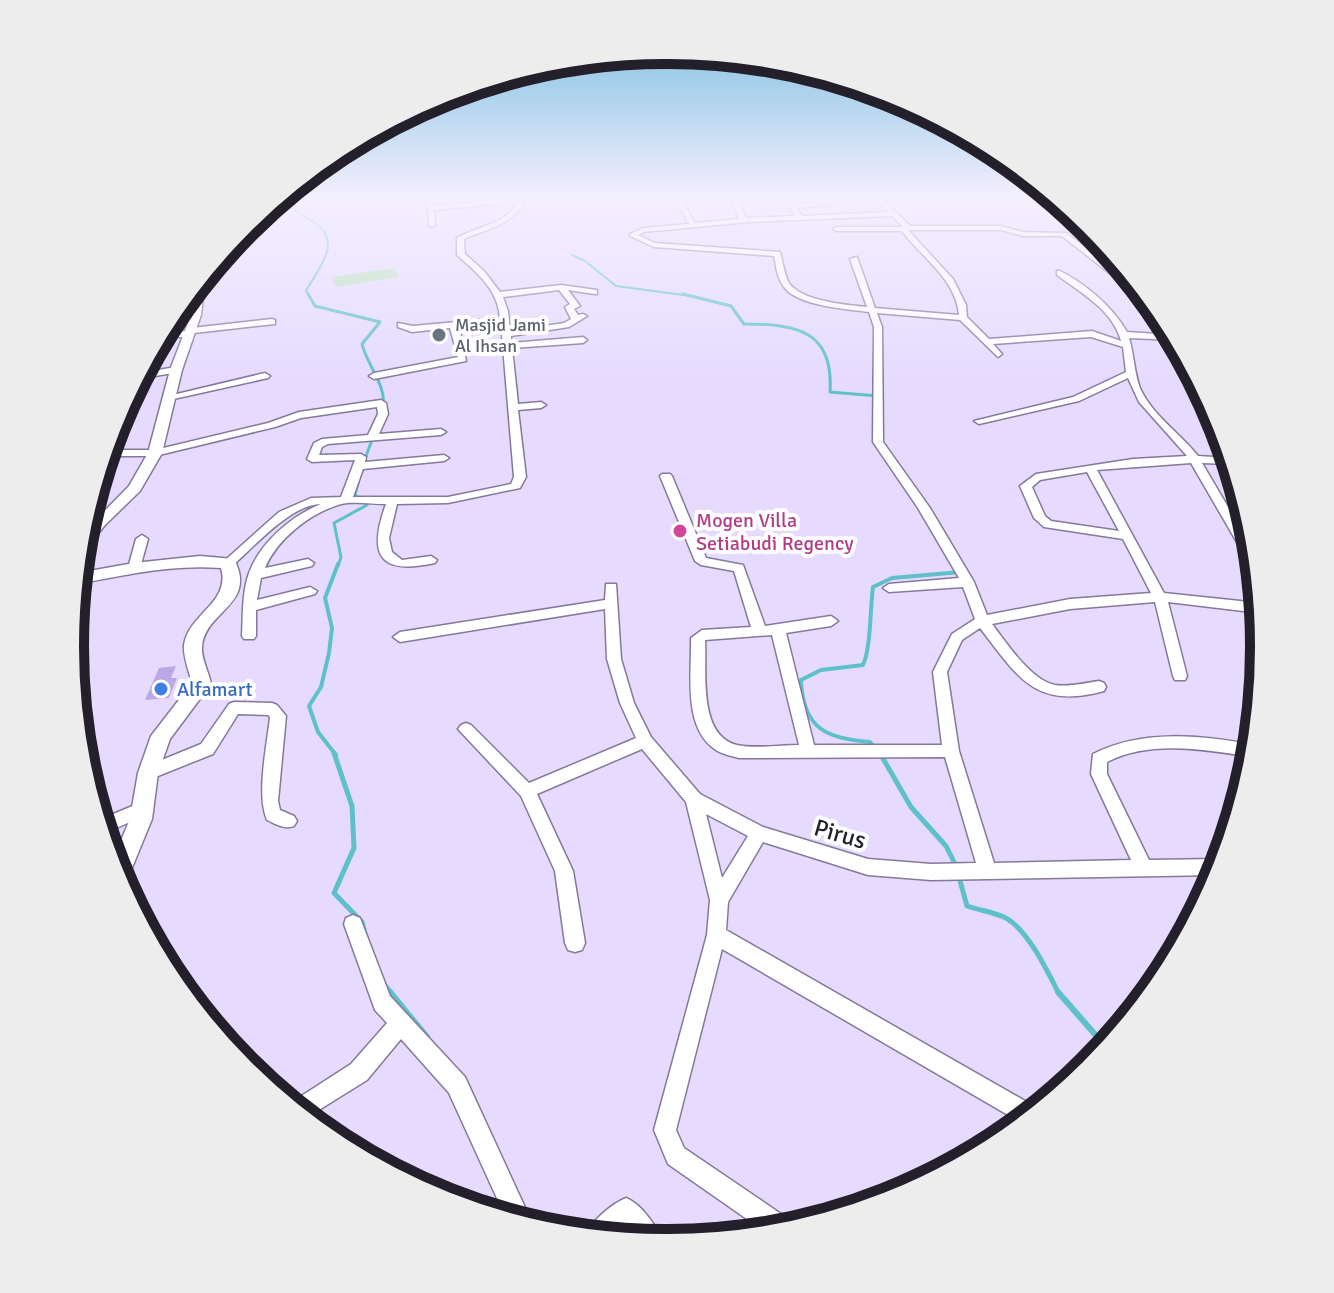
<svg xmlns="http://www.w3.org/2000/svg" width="1334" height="1293" font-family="Signika,sans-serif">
<rect width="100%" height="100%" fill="#e6dbff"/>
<!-- green -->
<path fill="#b7e0ba" d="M394,268L399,277L336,287L332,277Z"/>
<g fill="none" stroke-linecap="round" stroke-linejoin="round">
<!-- stream-far4 -->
<path stroke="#5dc0cb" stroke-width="2" d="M283,200C292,210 303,215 315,223C344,242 317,270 306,291L309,296
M572,255L585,261L616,286L691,296"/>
<!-- stream-far3 -->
<path stroke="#5dc0cb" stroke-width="3" d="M308,294L315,306L380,322L362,344C367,365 387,386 383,407
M683,294L731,306L744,324C796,324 834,330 830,392L878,396
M365,459L373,437
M338,566L341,557L334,523L367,505L355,495L358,483"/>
<!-- stream-far2 -->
<path stroke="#5dc0cb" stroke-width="4" d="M875,748L870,742C827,738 803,730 801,680L821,670L863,665C871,648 870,609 873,587L892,578L961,572
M336,755L318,732L309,706L321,687L329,653L332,628L325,598L338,564"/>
<!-- stream-far1 -->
<path stroke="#5dc0cb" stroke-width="5" d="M334,753L352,806L354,848L334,893L362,922L368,945
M881,755L911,807L946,846L957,868
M959,877L967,906C979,910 992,912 1004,917C1027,928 1048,972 1059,994
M384,984L392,994"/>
<!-- stream -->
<path stroke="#5dc0cb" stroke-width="6" d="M390,992L427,1037
M1058,992L1106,1047"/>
</g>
<!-- building -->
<path fill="#bca7e7" d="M176,666L171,678H177L169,698L145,700L159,668Z"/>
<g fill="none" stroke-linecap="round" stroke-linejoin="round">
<defs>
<path id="minor" d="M427,200H433L434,206L495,200H525C514,225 486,229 464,239L465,254L484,271L500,292L561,285L597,290V294H594L568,290L580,306L574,309L578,315L583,314L587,316L569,327L511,336V343L583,337L587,340L583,343L512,348L518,404L541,402L546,405L541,408L518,410L526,477L520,488L448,503L397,504L389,538L392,552L402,560L431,556L437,560L435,563C380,575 367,556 386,504C372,504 353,501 341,504C310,513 277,539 265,568L308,559L314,563L312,566L261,578L257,600L310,587L317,591L315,594L256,610V636L254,639H244L242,636C243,616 242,592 249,573C260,543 291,516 321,504C290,505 255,546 232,566H224L222,563L279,512L311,498L341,497L355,460L312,462L307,459L314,443L322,439L368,435L378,414L377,407L301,418L275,427L155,456H104L106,450H155L268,423L299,412L381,400L386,403L388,414L379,434L441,429L446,432L441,435L328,444L322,447L319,455L361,454L366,457L365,462L444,455L449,458L444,461L363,469L353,497H448L511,484L514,477L501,323L459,327L466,361L374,379L369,376L374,373L458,357L450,328L412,332L398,327V323L413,326L500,318C498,289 477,273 457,255V238C476,226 506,225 518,202L434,210L435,225L432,227L429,225ZM559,290L570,304L565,307L571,319L564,323L510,331L508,311L503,297Z
M676,200H682L695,223L739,219L732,200H738L746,218L795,216L789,206L792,204L827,203L830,205L796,208L802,216L889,212L877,200H884L910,226H1001L1023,232L1066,233L1144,292L1155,305H1150L1062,236H1023L1001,230H908L953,279L966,305L967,317L989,339L1092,331L1121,341C1113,310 1081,293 1057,275V271H1060C1086,284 1113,307 1127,332L1174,335L1176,340L1129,338C1134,354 1134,372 1140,388C1152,415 1180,433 1198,456L1230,458L1231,464L1202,463L1254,551L1256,567L1249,563L1191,463L1097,470L1164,593L1259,603L1260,613L1168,602L1187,676L1185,680H1175L1173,676L1155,602L1070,609L992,624C1006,642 1031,681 1055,685C1069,687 1085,683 1099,681L1104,683L1106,687L1104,691C1035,710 1018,677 980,628L962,640L947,672L959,751L994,863L1131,860L1091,774L1093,754C1142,729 1201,735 1254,745L1253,757C1207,750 1150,739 1107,762V774L1149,860L1220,859L1223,860L1218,875L931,880L868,875L763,842L728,902L726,930L1039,1109L1022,1123L722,949L676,1130L684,1148L793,1222L795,1228L767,1233L668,1164L654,1130L707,935L710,900L686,802L642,749L537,794L573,871L585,943L582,950L575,952L568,950L565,943L555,871L521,796L458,729L461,725L466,723L471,725L529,783L636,738L620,703L607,659L605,609L400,642L393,637L400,632L605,600L606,584H616L621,659L634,703L651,737L700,794L763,827L868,859L931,864L976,863L945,757L739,758C732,756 722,754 716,750C682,728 692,672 691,638L702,630L751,627L734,571L701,565L695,561L660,476L662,474H670L672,476L706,558L743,565L765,626L831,616L838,621L831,626L786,633L814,745H942L933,672L952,634L975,619L963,587L889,592L883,588L889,584L959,578L918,508L873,442L874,327L869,312C846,309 798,306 784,287C777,278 776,266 774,256L654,247L630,236V234L643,228L689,224ZM892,216L903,227H836L833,229L836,231H902C922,258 956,279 959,315L875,308L857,257L850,259L867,307C847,305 801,301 789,283C784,274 783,262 780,252L655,243L638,235L644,232L749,222ZM877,313L960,320L998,357L1002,354L993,344L1091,337L1123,347L1126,372L1073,397L974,421L979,424L1079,401L1128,378L1139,402L1187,456L1133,459L1036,474L1020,486L1034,518L1044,527L1123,539L1151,593L1070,599L987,615L974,582L930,508L883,442L882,327ZM1087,472L1119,531L1051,521L1045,516L1032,487L1040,480ZM772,635L799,745C779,745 755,749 737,745C697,735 707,670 705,640ZM706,814L748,836L722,878Z
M196,304L200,306L199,308L174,312L177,307Z
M272,319L275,320V324L194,333L190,337H159L162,332L188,331L192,328Z
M176,367L179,368V372L137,379L140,373Z
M265,373L270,376L268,378L169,400L164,397Z
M142,535L148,539L140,568L138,571H130L128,568L136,539Z
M234,702L272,703L277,705L286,716L278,801L280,810L294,816L297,821L294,826C285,830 276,824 267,820C256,794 267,746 270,717L268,715L238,714L213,754L148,780L142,778L140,773L142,768L201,744L229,704Z
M142,802L148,804L150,809L148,814L103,834L99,820Z
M353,915L360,918L390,996L465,1077L528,1214L532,1222L531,1225L506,1218L449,1093L401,1039L367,1080L306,1118L289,1104L351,1064L387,1023L375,1010L344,924L346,918Z
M626,1198C641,1204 658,1227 662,1242L634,1240L625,1228L614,1238L586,1235C592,1220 612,1204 626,1198Z"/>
<path id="tertiary" d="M202,278L205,280L201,315L182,370L162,453L140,491L105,525L92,541L86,558L79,559L82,534L129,486L148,453L170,370L191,315L194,287Z
M200,556L234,559C258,605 204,611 202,647C201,659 209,672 211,684L170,739L158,773L152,819L125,885L122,886L112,862L130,819L138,773L151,736L192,683C189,671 183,657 184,645C189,613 231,603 221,568C173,564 124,575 77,584L78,573L134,563Z"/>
</defs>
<!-- minor casing -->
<use href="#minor" stroke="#847999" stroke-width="3"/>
<!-- tertiary casing -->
<use href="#tertiary" stroke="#847999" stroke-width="3"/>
<!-- minor -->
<use href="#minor" fill="#fff" fill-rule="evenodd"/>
<!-- tertiary -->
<use href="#tertiary" fill="#fff" fill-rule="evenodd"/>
</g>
<!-- sky -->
<linearGradient id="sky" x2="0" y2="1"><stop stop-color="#70b9dc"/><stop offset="0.52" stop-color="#f4efff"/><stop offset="1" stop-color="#f4efff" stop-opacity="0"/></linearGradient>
<rect width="1334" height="381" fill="url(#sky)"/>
<!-- markers -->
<circle fill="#6b7280" stroke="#fff" stroke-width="3" cx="439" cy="335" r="8"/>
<circle fill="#d1479c" stroke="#fff" stroke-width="3" cx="680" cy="531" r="8"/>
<circle fill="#3f7fe0" stroke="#fff" stroke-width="3" cx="161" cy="689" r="8"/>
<g text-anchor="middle" stroke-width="8" stroke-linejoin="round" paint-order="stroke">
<!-- far-worship labels -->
<g font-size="18" fill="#5b616d" stroke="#fff" text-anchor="start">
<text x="455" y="331">Masjid Jami<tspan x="455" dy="21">Al Ihsan</tspan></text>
</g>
<!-- hotel labels -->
<g font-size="20" fill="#b23c85" stroke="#fff" text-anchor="start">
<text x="696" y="527">Mogen Villa<tspan x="696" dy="23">Setiabudi Regency</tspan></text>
</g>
<!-- shop labels -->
<g font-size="20" fill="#366cbe" stroke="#fff" text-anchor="start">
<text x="177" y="696">Alfamart</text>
</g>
<!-- near-street labels -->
<g font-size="24" fill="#231f2b" stroke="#fff">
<text transform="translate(840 834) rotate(16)" y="8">Pirus</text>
</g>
</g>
<!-- crop -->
<path d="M0 0H1334V1293H0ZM666 64H668A582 582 0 0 1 1250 646V647A582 582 0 0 1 668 1229H666A582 582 0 0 1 84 647V646A582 582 0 0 1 666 64Z" fill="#ededee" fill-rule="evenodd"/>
<path fill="none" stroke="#231f2b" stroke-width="10" d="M666 64H668A582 582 0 0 1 1250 646V647A582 582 0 0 1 668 1229H666A582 582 0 0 1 84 647V646A582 582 0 0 1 666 64Z"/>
</svg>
